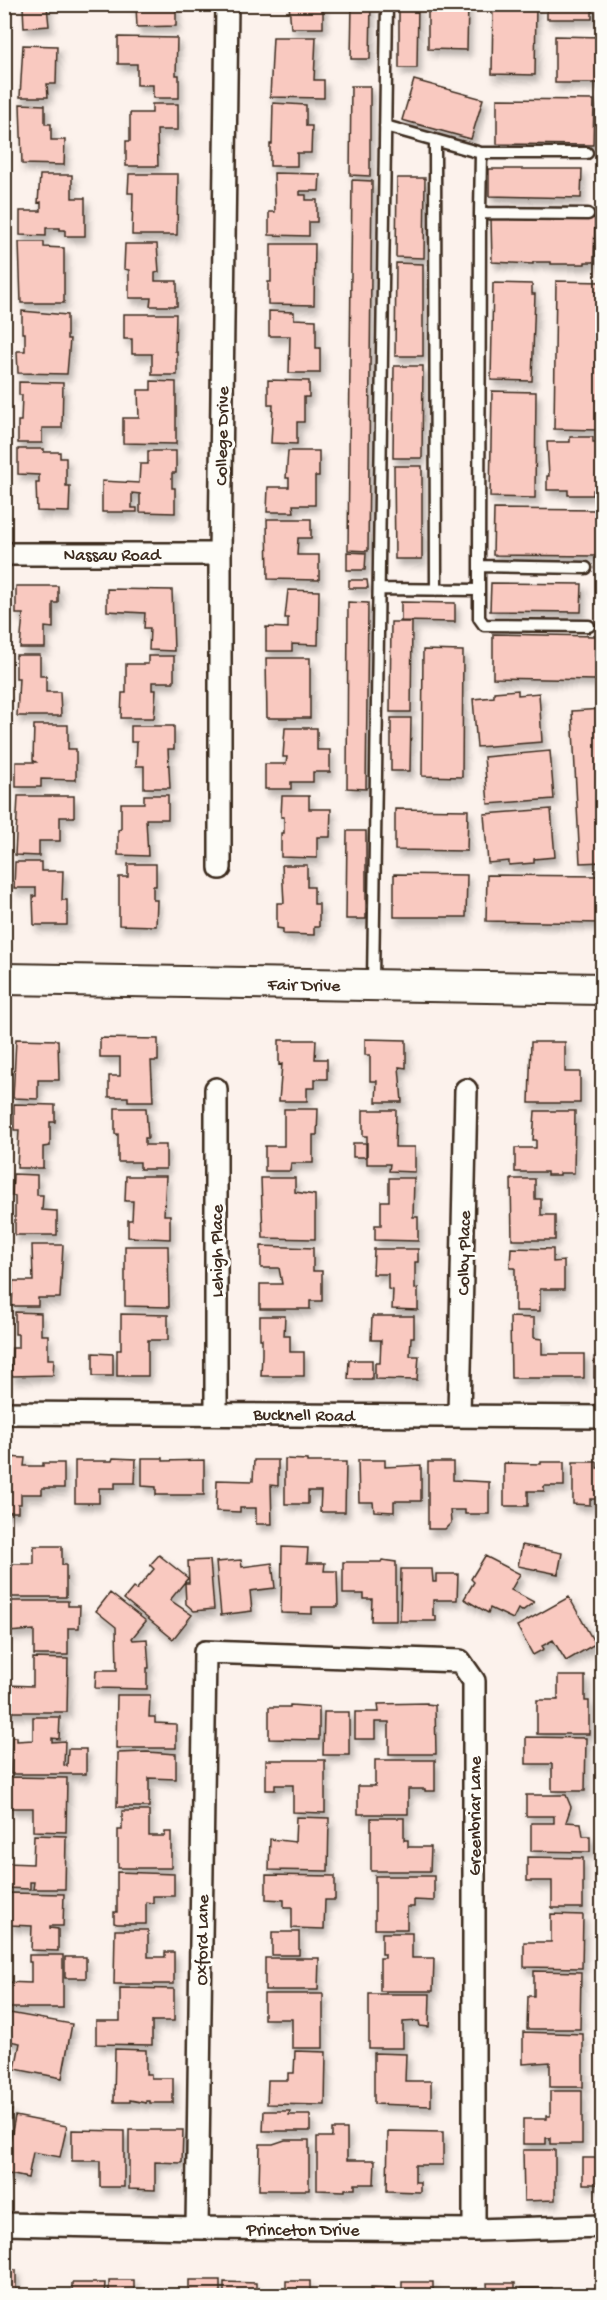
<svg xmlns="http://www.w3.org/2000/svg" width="607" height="2300" font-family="'Gochi Hand',sans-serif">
<defs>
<filter id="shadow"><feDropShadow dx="3.5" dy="6" stdDeviation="3" flood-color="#0004"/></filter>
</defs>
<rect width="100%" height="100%" fill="#fcf2ec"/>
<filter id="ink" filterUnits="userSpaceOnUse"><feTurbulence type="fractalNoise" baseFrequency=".0167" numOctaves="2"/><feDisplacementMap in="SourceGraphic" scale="12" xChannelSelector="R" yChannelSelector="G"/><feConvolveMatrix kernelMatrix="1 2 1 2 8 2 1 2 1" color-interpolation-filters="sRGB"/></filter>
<g filter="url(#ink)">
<!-- building -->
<path fill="#f9c9c0" stroke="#3b2a1e" stroke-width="1.5" filter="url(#shadow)" d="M25,4H52L47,6L49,26L24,28L23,7Z
M129,4L176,5V26L137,27L136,6Z
M289,4H323V28H291Z
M352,4H371L370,59H351Z
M399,4H418L417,68H399Z
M428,4H468L467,50L428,49Z
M493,4H536L535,75L492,74Z
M547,4H592V19H547Z
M555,36L602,37V83H555Z
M118,37L177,38L176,75H179V98H153V85H137V64H118Z
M273,37H316L314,80H324V98L270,97Z
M23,45L57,46L56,84H47L48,97H20Z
M414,80L483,99L471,139L402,120Z
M351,86H370V176L350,175Z
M497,99L594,100L593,145L497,144Z
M273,103L306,105V126H312L311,153H297V166H270V144H272Z
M20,104L45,105V124H51V140H65L64,165L22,164Z
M152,104H178V130H157L158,166H126V141H130V113H152Z
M489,169H582L581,198L489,196Z
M274,173L320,174L319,191H300V195H306V200H317V222H309V236L269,235V212H275Z
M129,174H178L177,235H132L133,193H128Z
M40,175H72V198H85V236H65V230H60V228H46V236L20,235V211H41V202L38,203Z
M397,178H425L424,258L396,257Z
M352,180L372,181L368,551L348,550Z
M595,218L594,262H585V264H551V262H533V264L492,262L491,219Z
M19,242H44V247L64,248V303H21Z
M125,244H157L159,272L155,273V281H177V306H150L151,298H129V270L124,269Z
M271,244H315L314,305L268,304V282H271Z
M396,263L423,264V356H395Z
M556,281L602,282L599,430L554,429Z
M493,283L532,284V294H535L532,381L491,380Z
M22,311L67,315V339H70L67,374L18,373L17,351H25V333H22Z
M269,311L294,312V319L316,320V348H320V373H289L290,336H269Z
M124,314H176L175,351H177V375H152V354H132V339H124Z
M394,366H423L422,458H393Z
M268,380L309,381V397H304V422H297V444L271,443L273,405H268Z
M151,381L176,382V444L123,443V418H139L138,390H151Z
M19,382L63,383L62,428H42V443H18V421H21L22,395H19Z
M492,391L536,392L535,498L490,497Z
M570,437H593V442H602V490H593V495H568V490H547V476H549L547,442H570Z
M18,449H44V452H60V458H66V486H70L69,512L37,511L36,483H39V475L18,474Z
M148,451H176V473H172V488H175V513L140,512V494L132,493V508H137V512H102V481L139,483L140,464H148Z
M288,451H319V476H315V505H293L294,512H267L268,487H289V478H286Z
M394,466H422V559H395Z
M494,509L598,510L597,556L493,555Z
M267,519H311V538H298L297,555H319V580L268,579Z
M347,552L366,553L365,570H347Z
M349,580H367L368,588H349Z
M491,583L582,584L581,612L490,611Z
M16,586H58V603H53V628L45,627V648H20L23,614H16Z
M107,589L172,590L174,651L149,650L150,628H144L145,613L107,611Z
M288,590L319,591L318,645L292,644V651H266V627L288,628V618H285Z
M348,602L368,603L366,789L347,788Z
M401,602L455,603V622L401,621Z
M391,622H412L411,712H390Z
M493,634L596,636V680L493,678Z
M423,650L463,651L462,777L422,776Z
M16,655H40V676H46V692H60L61,716H17L19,678H16Z
M148,656H174V682H152V690H156L154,718H121L122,693H126V664H148Z
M266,658H310V718H267Z
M518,690V695L539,693L542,742L477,747L473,699L494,697V692Z
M602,709V862L580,863L572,711Z
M391,718H411L410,771H391Z
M34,725H68V749H76V780L41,779V787H16V762H36L33,760Z
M131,726H174V749H168L170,788H144V766H136L137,742H131Z
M285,728H317V750H330V772H313V782H291V789H265V764H286L287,757H283Z
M550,751L554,799L488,804L484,757Z
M144,795H168V819H146L148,856L118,855V830L121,829V803H144Z
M18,796H74V817H60V841H39V856L15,855Z
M282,796H309V809H331L330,837H317V858L281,857V833H284V817H281Z
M395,809L468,810L467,851L395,850Z
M551,809L555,857L534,859V863L509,865V861L488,863L484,814Z
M347,831H366V919H346Z
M15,862H41V871H63L62,900H67V925H34L33,896H36V888H14Z
M128,864H156V886H153V900H157L156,926L119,925V877H128Z
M282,865H307V887H314V904H319V927H314V935L283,934V929L277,928V903H284Z
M394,874L467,875L466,917H394Z
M487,875L602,876V923L486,921Z
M100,1038L158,1039V1061H151L153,1101H128V1097H109V1076H120V1057H100Z
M16,1039L58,1040L59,1080H38V1099L13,1098Z
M365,1039L406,1040V1068L399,1067L402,1102H376L377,1081H370V1055H365Z
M279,1040H316L315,1059H327V1079H315V1088H307V1101H279L282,1064L279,1065Z
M531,1042H565V1072H580V1103H529Z
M14,1104L55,1105V1122H50V1146L43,1147V1168H17L19,1130H14Z
M115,1108H146L148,1138H145V1145H166V1169H140V1162H118V1134H115Z
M284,1109H318L317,1135H313V1163H291L290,1171H265V1146H284Z
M363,1110H396L395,1147H415V1172L389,1171L390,1164H367V1136H363Z
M535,1111H575L574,1173H560V1175H547V1172H515V1148H536V1140H533Z
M353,1143H366V1157H353Z
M13,1174L37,1175V1195H43L42,1210L57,1211V1235H15V1196H12Z
M126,1176H166L164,1215H170V1239L128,1237V1220H132L133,1201H125Z
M261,1178H295V1192L315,1195V1239L263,1238Z
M389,1178H414L413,1217H418V1241L375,1240V1225H381V1201H389Z
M511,1179H535V1199H541V1215H555V1240H512Z
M32,1245H63L60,1298H38V1306H12L13,1281H33Z
M125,1246H168L169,1307L125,1306Z
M261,1246L313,1248V1271H322V1301H310V1309H260V1284H282L279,1268H261Z
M511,1248L553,1249V1262L564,1261V1289H540V1311H515V1268H510Z
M374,1249H418V1262H415V1289L418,1288V1310L392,1309L393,1290L388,1289V1274H373Z
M15,1312L41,1313V1335H48V1359H54L53,1375L11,1376L12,1348H18V1334H15Z
M121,1314L168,1315V1340H148V1376H117V1350H121Z
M260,1316H285L284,1336H290V1352H304V1376H261L262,1354V1339H260Z
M372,1316H414V1337H411L410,1356H419L417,1380L375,1379V1363H380L381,1340H371Z
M510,1317L534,1318V1338L542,1339V1354H584V1378H511Z
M93,1353L113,1354V1376H93Z
M594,1357H602V1378H594Z
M349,1360H372V1379H348Z
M4,1457L25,1458L24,1466H43V1463H64V1488H42V1494H21V1504H18V1512H4Z
M113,1458L136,1459L135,1483H115V1488H99V1503H75V1461H112Z
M142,1458H163V1461L204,1460V1495H156V1487L142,1486Z
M285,1459L307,1460V1462H346L345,1512H320L321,1491H308V1504H285Z
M254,1460H278V1486L271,1485L272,1524H256V1508H240V1512L216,1511L217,1480L253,1481Z
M358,1460H385V1467L421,1465V1501H394V1512L374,1511L373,1502H359Z
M428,1462H453V1480L489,1482V1514H465V1510H450L451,1523L445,1529H428Z
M541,1462H564V1486H544V1491H528V1506H504V1463L541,1464Z
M573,1462H597V1468H602V1499H590V1505L573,1504Z
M522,1545L562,1553L558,1574L518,1566Z
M34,1546H62V1565H66V1597H11V1564H34Z
M282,1547L308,1548L307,1563H325L324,1571H337L338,1607H312V1614L281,1613Z
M159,1555L188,1578L170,1600L192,1615L173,1639L124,1599L133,1588L136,1590L154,1569L150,1565Z
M485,1556L520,1574L511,1590L534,1602L522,1611L518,1609L513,1619L490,1608L488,1613L464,1599L474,1582L471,1579Z
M210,1560L214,1609L194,1611L186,1604L185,1583H189L188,1561Z
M241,1560L242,1567L272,1563L275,1588L250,1591L252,1611L221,1615L216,1562Z
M382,1560L396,1562V1621H371L372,1599H364V1594H343V1562H381Z
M401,1569H432L433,1582H436V1574H458L457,1600H433V1616H436V1621H400Z
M110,1593L146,1621L132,1638L133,1640L147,1639L149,1668H147V1689L95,1688L96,1670H117L116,1627L96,1611Z
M569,1597L595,1644L566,1661L553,1640L542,1646L544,1649L533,1655L517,1626Z
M8,1601H68V1606H80L79,1628H68V1655H34V1630L8,1632Z
M33,1658L68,1659L67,1712H7V1685L33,1686Z
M558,1676H585V1701H589V1734H537V1700H558Z
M117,1695H150L149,1717H155V1723L176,1724V1748H116Z
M427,1703V1704L435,1705L436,1754H389V1722H375V1739H355V1712H379L378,1704Z
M290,1705L319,1707V1740L269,1739V1707H290Z
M324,1712H349V1755H323Z
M33,1717H60L59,1739L52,1738V1742L65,1741L64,1765L67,1766L68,1749H86V1774H11L12,1737H17V1741L33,1740Z
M526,1737L586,1738L585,1791H552V1764H526Z
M147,1752L176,1754V1779L149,1778V1807H117L118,1753Z
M266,1760H325V1813L293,1812V1785H275V1790H266Z
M375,1760H435V1791H425V1789H408V1814H358V1786H375Z
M9,1777L67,1778L66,1832L33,1831V1808H9Z
M526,1795H566L571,1807L566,1822L581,1823L583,1836H590V1852L531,1851V1823H554V1816H526Z
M122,1811H149V1836H165V1832H171V1868H118V1830H122Z
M296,1817L329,1818L328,1871L269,1870L270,1839L295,1842Z
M371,1818H404V1840H408V1847H431L430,1871H371Z
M34,1835L66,1836L65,1889H33L34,1882H30V1889L6,1888V1863L33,1864Z
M527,1857L583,1858V1908H552V1881H527Z
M117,1872L174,1874V1896H153V1903L146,1902V1924H117L114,1923V1912H117Z
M266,1875L335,1876V1900H325L324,1929L292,1928V1907H284V1900L266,1899Z
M375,1876H434V1901L414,1900V1907H407V1929H375Z
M10,1893L64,1894L63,1926H50V1928L58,1929V1951L31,1950L32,1926L10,1925Z
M551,1914L583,1915L582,1968L524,1967V1942H551Z
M115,1930H148V1957H165V1952H174V1984H114Z
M272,1932H299V1955H272Z
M382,1933H412V1958H434L433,1991H380V1958H385V1954H382Z
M29,1955H63V2008H4L5,1982L31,1983V1962H29Z
M65,1957H86V1978H65Z
M265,1958H319L318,1990H265Z
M534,1971L581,1972L580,2029H527L528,1996H534Z
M120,1988L174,1989V2021H152V2045L96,2044V2021H120Z
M264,1994H323V2048H292V2019H264Z
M369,1994H430L429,2027L420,2026L419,2021L403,2022V2048H369Z
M4,2012L72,2024L62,2078L15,2069L20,2043L4,2040Z
M523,2032L583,2034V2087H550V2062L523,2064Z
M115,2049L146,2050V2074H151V2078H173V2103H150V2101H146V2103L130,2100V2102H114Z
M295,2051L326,2052L325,2105L267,2104L268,2080H288V2073H294Z
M374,2053L406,2054L405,2081H431V2106L374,2104Z
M550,2091H582V2144H550V2138H546V2144H523V2119H546V2116H550Z
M4,2109L12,2110L4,2148Z
M264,2111H290L289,2115H310V2131H263Z
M15,2116L67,2126L60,2157L33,2152L28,2178L4,2173Z
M332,2129H347V2160H375L374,2184H355V2189H345V2191L317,2190V2137H332Z
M72,2130L124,2131V2187H100V2161H72Z
M129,2130H183L182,2163L155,2162V2190L129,2189Z
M388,2131L443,2132V2165H415V2182H420V2192L387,2191Z
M285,2140H309V2190H259L260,2144H273Z
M523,2150H555V2200L524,2201Z
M583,2158H602V2184H583Z
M4,2270H16V2296H4Z
M109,2280H134V2296H109Z
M189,2280H220V2296H192V2291H189Z
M286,2281H310V2296H286Z
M224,2282L256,2283V2289H281V2296H224Z
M402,2282H433V2296H402Z
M72,2283H105L104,2296H72Z
M487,2283H515V2296H488Z
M371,2287L396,2288V2296H371Z
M521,2288H552V2296H521Z"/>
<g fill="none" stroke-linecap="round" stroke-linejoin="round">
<defs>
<path id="lane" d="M385,126L481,153H587
M435,140L436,590
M481,153L480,213L588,214
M479,566L480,213
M379,589L479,590V618L484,625L589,626
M479,590V566L586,568
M373,982L387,4"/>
<path id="street" d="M4,554H220
M220,868V554L227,4
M4,1413L602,1417
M216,1413V1089
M459,1415L466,1090
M4,2224L197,2228L474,2230L602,2226
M197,2228L205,1652L460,1661L474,1681V2230"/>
<path id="secondary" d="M4,979L602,989"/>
</defs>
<!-- lane casing -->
<use href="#lane" stroke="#3b2a1e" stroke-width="15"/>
<!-- street casing -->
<use href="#street" stroke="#3b2a1e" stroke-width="26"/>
<!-- secondary casing -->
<use href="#secondary" stroke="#3b2a1e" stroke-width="34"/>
<!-- lane -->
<use href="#lane" stroke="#fdfcf7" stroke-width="10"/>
<!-- street -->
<use href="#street" stroke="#fdfcf7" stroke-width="21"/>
<!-- secondary -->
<use href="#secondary" stroke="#fdfcf7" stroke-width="30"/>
</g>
</g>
<g text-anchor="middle" stroke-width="6" stroke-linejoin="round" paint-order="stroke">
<!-- street labels -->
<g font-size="18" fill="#3b2a1e" stroke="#fdfcf7">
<text transform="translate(221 436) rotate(-89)" y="6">College Drive</text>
<text x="112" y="560">Nassau Road</text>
<text transform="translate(304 984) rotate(1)" y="6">Fair Drive</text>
<text transform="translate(216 1251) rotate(-90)" y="6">Lehigh Place</text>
<text transform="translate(463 1253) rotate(-89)" y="6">Colby Place</text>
<text transform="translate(304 1414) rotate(1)" y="6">Bucknell Road</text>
<text transform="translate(474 1816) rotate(-90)" y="6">Greenbriar Lane</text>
<text transform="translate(201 1940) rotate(-89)" y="6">Oxford Lane</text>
<text x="303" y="2235">Princeton Drive</text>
</g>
</g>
<!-- margin -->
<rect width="607" height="2300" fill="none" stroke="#fdfcf7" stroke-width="24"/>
<rect x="12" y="12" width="583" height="2276" fill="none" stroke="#3b2a1e" stroke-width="2" filter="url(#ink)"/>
</svg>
